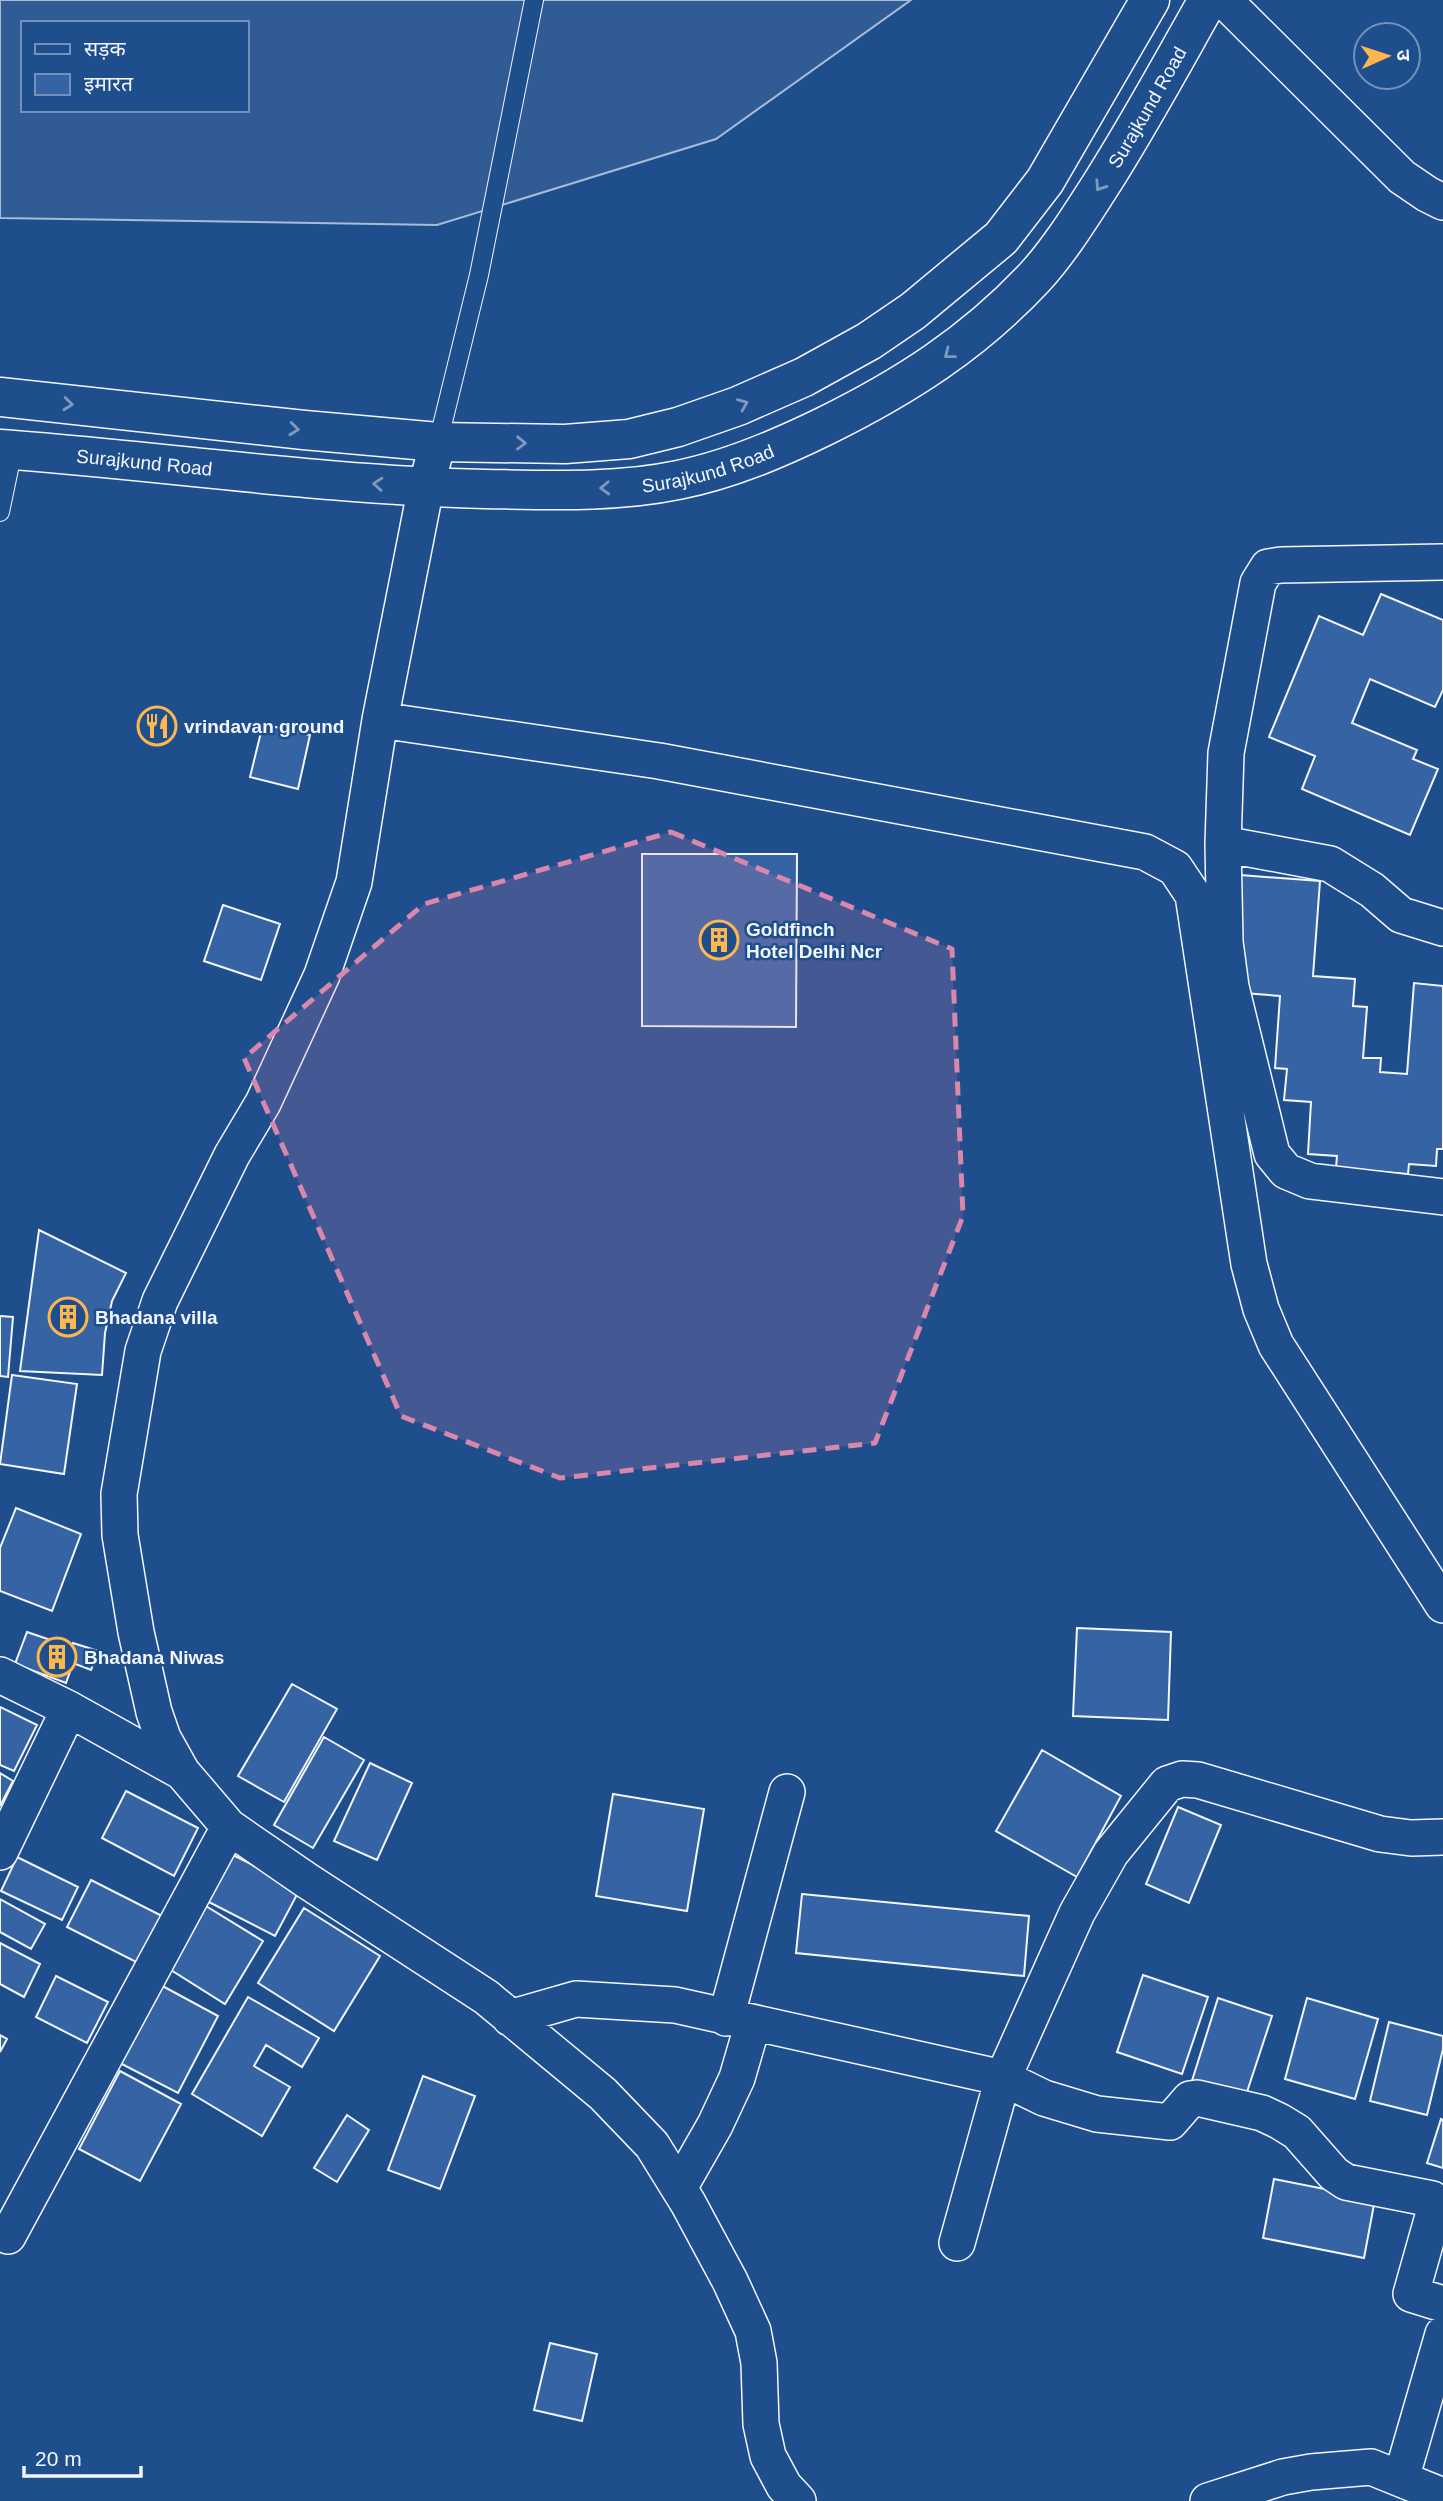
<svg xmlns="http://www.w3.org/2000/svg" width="1443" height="2501" font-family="Helvetica,'Noto Sans Devanagari',sans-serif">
<rect width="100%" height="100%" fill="#1f4e8c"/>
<!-- parking -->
<path fill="#305b95" stroke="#a8bbd7" stroke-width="2" fill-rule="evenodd" d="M0,0H911L716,139L437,225L0,218ZM23,23H247V110H23Z"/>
<!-- building -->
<path fill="#3563a3" stroke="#f2f6ff" stroke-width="2" d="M1381,594L1443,620V690L1435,707L1370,679L1352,723L1417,750L1413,759L1438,769L1410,835L1302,789L1315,756L1269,737L1319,616L1363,635Z
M263,724L310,735L298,789L250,777Z
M642,854H797L796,1027L642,1026Z
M1240,875L1320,881L1313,976L1355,979L1353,1006L1367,1007L1363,1058H1381L1380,1072L1407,1074L1414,983L1443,986V1149H1437L1436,1166L1409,1164L1408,1174L1336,1168L1337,1156L1308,1154L1311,1102L1284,1100L1287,1069L1275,1068L1280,996L1244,993L1246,964L1233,963Z
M223,905L280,924L261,980L204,961Z
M39,1230L126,1273L112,1301L105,1333L102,1375L20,1371Z
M0,1316L13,1317L8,1377L0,1376Z
M12,1375L77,1384L64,1474L0,1464Z
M16,1508L81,1534L52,1611L0,1591V1548Z
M1077,1628L1171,1632L1168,1720L1073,1716Z
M27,1632L71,1647L73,1643L98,1651L91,1670L73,1663L66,1683L15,1664Z
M292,1684L337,1709L284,1802L238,1776Z
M0,1707L37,1725L14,1771L0,1765Z
M324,1737L364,1760L313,1848L274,1825Z
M1042,1750L1121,1796L1077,1877L996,1831Z
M370,1763L412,1783L377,1860L334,1841Z
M0,1773L13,1781L0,1806Z
M126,1791L198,1828L174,1876L102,1838Z
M613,1794L704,1809L687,1911L596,1896Z
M1178,1807L1221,1825L1189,1903L1146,1884Z
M227,1852L300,1889L275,1936L203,1899Z
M17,1857L78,1887L62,1920L1,1891Z
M91,1880L164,1917L140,1964L67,1927Z
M802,1894L1029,1916L1024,1976L796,1953Z
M0,1899L45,1924L31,1949L0,1932Z
M201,1903L263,1941L225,2004L163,1965Z
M304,1908L380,1956L334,2031L258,1983Z
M0,1943L40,1964L24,1997L0,1984Z
M1143,1975L1208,1997L1182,2074L1117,2052Z
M56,1976L108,2002L87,2043L36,2017Z
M157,1983L218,2016L178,2093L116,2061Z
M248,1997L319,2038L302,2067L266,2045L254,2066L290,2087L262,2136L192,2094Z
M1218,1998L1272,2016L1243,2104L1190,2087Z
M1307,1998L1378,2019L1355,2099L1285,2079Z
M1389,2022L1443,2036V2049L1427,2115L1370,2101Z
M0,2035L7,2039L0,2052Z
M120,2071L181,2104L140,2181L79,2149Z
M423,2076L475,2096L440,2189L388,2170Z
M347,2115L369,2130L337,2182L314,2168Z
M1441,2119L1443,2120V2168L1427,2163Z
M1274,2179L1375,2199L1364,2258L1263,2238Z
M550,2343L597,2354L582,2421L534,2410Z"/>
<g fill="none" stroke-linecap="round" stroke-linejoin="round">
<defs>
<path id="lane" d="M438,442L479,275L534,0
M0,512L13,450"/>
<path id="street" d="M1224,0L1402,177L1427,194L1443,202
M438,442L426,487L380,720L354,882L322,975L263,1103L232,1155L160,1301L143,1351L119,1494L120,1535L136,1632L154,1712L163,1738L182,1772L229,1827L306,1880L486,1997L603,2094L652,2145L688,2203L730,2281L753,2331L759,2363L761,2424L768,2456L784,2486L798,2501
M1443,562L1281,565L1268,567L1258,583L1226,753L1223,844L1225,942L1231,987L1272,1154L1286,1171L1310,1181L1443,1197
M380,720L659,761L1145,852L1175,868L1193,895L1249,1264L1261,1309L1276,1345L1443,1605
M1223,844L1330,864L1372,890L1401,915L1443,928
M0,1675L69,1709L182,1772
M0,1852L69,1709
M510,2018L576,1999L675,2005L1003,2078L1044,2098L1097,2114L1170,2122L1190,2099L1197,2098L1262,2113L1279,2121L1297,2132L1334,2174L1346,2182L1432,2199L1435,2209L1411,2294L1443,2304
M726,2018L787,1792
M679,2188L715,2125L737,2078L753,2023
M8,2236L229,1827
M957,2243L1003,2078L1077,1913L1111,1853L1167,1784L1182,1779L1198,1780L1380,1834L1411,1838L1443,1837
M1401,2479L1443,2334
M1208,2501L1283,2477L1311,2472L1371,2467L1443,2496"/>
<g id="secondary">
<path d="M0,397L304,430L438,442L565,444L629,439L678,427L738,406L804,377L869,341L913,311L1001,238L1045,181L1150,0"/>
<path id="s1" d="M0,449C162,461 323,485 485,489C548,490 616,493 678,480C729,470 778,449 825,426C904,387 972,344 1034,278C1059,251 1080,217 1100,186C1139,125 1173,62 1208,0"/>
</g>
</defs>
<!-- lane casing -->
<use href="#lane" stroke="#f2f6ff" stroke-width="20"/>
<!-- street casing -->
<use href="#street" stroke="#f2f6ff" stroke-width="38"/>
<!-- secondary casing -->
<use href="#secondary" stroke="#f2f6ff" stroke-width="41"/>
<!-- lane -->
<use href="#lane" stroke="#1f4e8c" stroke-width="18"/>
<!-- street -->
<use href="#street" stroke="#1f4e8c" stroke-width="35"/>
<!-- secondary -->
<use href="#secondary" stroke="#1f4e8c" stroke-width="38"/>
</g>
<!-- one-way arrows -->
<defs><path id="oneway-chevron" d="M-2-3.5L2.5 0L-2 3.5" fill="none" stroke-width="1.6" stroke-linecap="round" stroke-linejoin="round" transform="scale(1.75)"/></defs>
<g stroke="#7e9ac0">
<use href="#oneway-chevron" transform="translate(1100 186) rotate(123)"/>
<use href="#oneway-chevron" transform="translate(949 354) rotate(142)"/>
<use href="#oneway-chevron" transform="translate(68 404) rotate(6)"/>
<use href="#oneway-chevron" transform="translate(743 404) rotate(-22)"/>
<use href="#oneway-chevron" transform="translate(294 429) rotate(6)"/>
<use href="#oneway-chevron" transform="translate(521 443) rotate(1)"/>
<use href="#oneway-chevron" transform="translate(378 484) rotate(-176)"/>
<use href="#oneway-chevron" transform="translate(605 488) rotate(178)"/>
</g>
<!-- marked area -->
<path fill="#da87ad" fill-opacity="0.2" stroke="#da87ad" stroke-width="5" stroke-dasharray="14 9" stroke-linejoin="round" d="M671,832L952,949L963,1216L875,1443L560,1478L401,1416L244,1058L424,904Z"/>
<!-- icons -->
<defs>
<symbol id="restaurant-ring" viewBox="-11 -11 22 22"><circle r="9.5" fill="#1f4e8c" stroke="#ffb74d" stroke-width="1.5"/><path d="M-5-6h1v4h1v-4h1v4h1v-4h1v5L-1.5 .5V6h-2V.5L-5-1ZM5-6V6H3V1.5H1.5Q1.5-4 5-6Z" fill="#ffb74d"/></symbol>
<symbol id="building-ring" viewBox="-11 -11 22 22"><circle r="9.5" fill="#1f4e8c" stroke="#ffb74d" stroke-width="1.5"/><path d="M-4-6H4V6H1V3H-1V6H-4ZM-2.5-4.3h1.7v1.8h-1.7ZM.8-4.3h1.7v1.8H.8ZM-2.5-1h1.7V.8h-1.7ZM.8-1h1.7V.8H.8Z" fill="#ffb74d"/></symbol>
</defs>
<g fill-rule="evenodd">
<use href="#restaurant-ring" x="135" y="704" width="44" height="44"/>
<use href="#building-ring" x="697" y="918" width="44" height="44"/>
<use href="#building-ring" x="46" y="1295" width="44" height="44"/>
<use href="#building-ring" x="35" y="1635" width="44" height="44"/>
</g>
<g text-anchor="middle" stroke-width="5" stroke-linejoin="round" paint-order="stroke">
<!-- street labels -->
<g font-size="19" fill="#f2f6ff" stroke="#1f4e8c">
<text dy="7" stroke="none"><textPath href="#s1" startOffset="1300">Surajkund Road</textPath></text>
<text dy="7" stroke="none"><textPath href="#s1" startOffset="145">Surajkund Road</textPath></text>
<text dy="7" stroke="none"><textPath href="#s1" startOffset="712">Surajkund Road</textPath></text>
</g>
<!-- poi labels -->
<g font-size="19" font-weight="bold" fill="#f2f6ff" stroke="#1f4e8c" text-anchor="start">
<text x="184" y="733">vrindavan ground</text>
<text x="746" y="936">Goldfinch<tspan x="746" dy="22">Hotel Delhi Ncr</tspan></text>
<text x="95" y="1324">Bhadana villa</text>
<text x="84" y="1664">Bhadana Niwas</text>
</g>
</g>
<!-- legend -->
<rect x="21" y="21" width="228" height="91" fill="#1f4e8c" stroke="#7391ba" stroke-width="2"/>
<rect x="35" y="44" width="35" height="10" fill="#1f4e8c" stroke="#7391ba" stroke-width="2"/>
<text x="84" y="56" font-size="21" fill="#f2f6ff">सड़क</text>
<rect x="35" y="74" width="35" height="21" fill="#3563a3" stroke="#7391ba" stroke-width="2"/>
<text x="84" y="91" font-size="21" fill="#f2f6ff">इमारत</text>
<!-- north arrow -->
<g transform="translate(1387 56) rotate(87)"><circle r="33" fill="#1f4e8c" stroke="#7391ba" stroke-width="2"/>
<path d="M0-5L12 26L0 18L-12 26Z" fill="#ffb74d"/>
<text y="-10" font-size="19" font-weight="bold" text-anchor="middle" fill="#f2f6ff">उ</text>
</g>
<!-- scale -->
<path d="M24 2466v10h117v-10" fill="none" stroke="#f2f6ff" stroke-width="3.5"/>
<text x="35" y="2466" font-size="21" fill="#f2f6ff" stroke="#1f4e8c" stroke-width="5" paint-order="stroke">20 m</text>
</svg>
